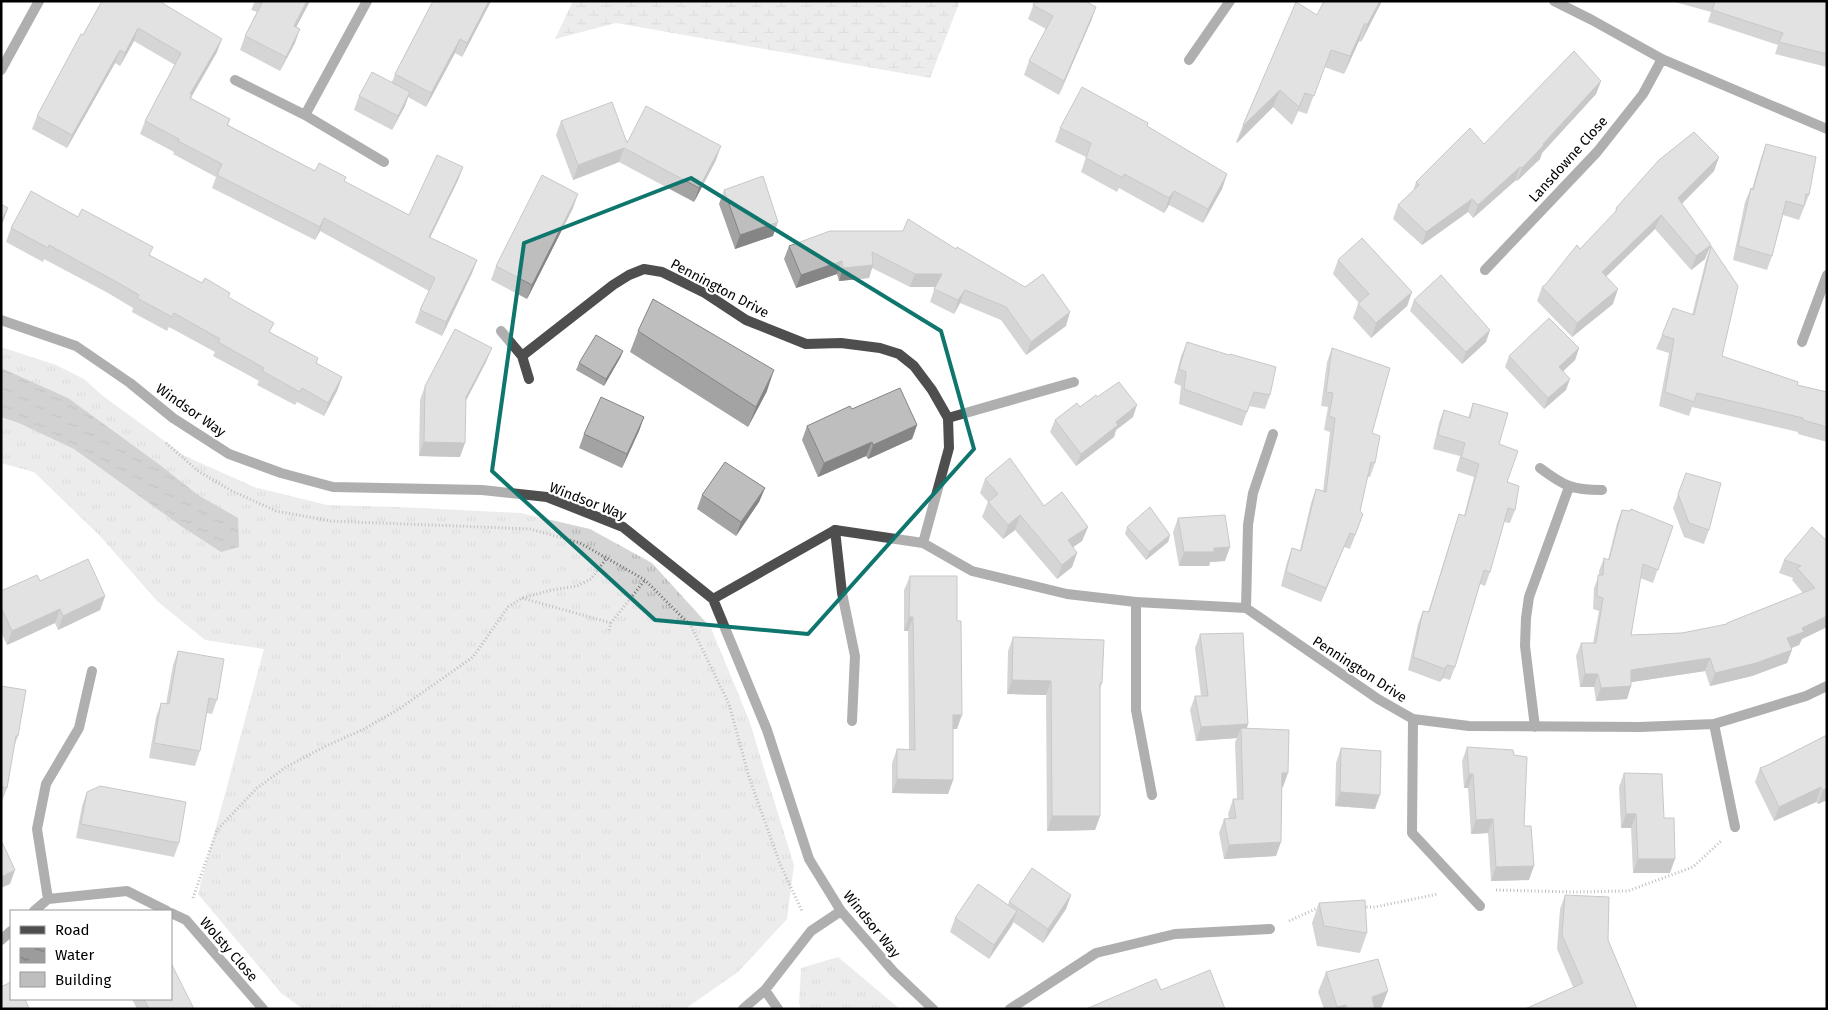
<svg xmlns="http://www.w3.org/2000/svg" width="1828" height="1010" font-family="'Fira Sans',sans-serif">
<defs>
<pattern id="grass-tufts" width="24" height="20" patternUnits="userSpaceOnUse" patternTransform="scale(1.25)"><rect width="24" height="20" fill="#d5d5d5"/><path d="M3 7l-1-3M5 7V3M7 7l1-3M15 17l-1-3M17 17v-4M19 17l1-3" fill="none" stroke="#b5b5b5"/></pattern>
<pattern id="wetland-marsh" width="20" height="14" patternUnits="userSpaceOnUse" patternTransform="scale(1.25)"><rect width="20" height="14" fill="#d5d5d5"/><path d="M1 5h8M5 5V1M11 12h8M15 12V8" fill="none" stroke="#b5b5b5"/></pattern>
<pattern id="water-ripples" width="26" height="14" patternUnits="userSpaceOnUse" patternTransform="scale(1.25)"><rect width="26" height="14" fill="#9c9c9c"/><path d="M2 4q2-2 4 0t4 0M15 11q2-2 4 0t4 0" fill="none" stroke="#7d7d7d"/></pattern>
</defs>
<rect width="100%" height="100%" fill="#fff"/>
<!-- grass -->
<path fill="url(#grass-tufts)" d="M1,347L56,365L84,379L103,396L185,456L254,487L327,505L397,507L521,513L590,529L652,563L711,628L749,720L794,865L787,919L738,972L685,1009H303L281,993L198,894L264,649L205,640L157,601L100,536L34,472L1,463Z
M838,957L900,1009H801L799,1003L801,968Z"/>
<!-- wetland -->
<path fill="url(#wetland-marsh)" d="M573,1H960L930,78L616,23L555,39Z"/>
<!-- water -->
<path fill="url(#water-ripples)" d="M1,368L68,398L160,465L198,495L238,518L239,547L221,552L181,526L74,449L19,423L1,417Z"/>
<g fill="none" stroke-linecap="round" stroke-linejoin="round">
<!-- path -->
<path stroke="#707070" stroke-width="3" stroke-dasharray="1 2.5" stroke-linecap="butt" d="M166,443L198,471L232,491L276,511L331,521L530,529L580,543L645,580L691,626L729,704L749,777L780,864L802,911
M522,598L611,623
M609,630L611,623L645,580
M1496,890L1572,892L1628,891L1693,867L1721,841
M193,898L217,830L257,788L286,767L328,745L364,729L399,709L473,657L508,607L522,598L552,590L577,586L591,579L606,559
M1363,907H1375L1438,894
M1289,921L1320,907"/>
<!-- service -->
<path stroke="#4e4e4e" stroke-width="10" d="M948,418L1074,382
M835,530L842,593L855,656L852,721
M1136,602V710L1152,795"/>
<!-- minor -->
<path stroke="#4e4e4e" stroke-width="10" d="M1554,1L1592,20L1662,59L1827,129
M1189,60L1230,1
M1,70L39,1
M235,80L305,115L384,162
M305,115L367,1
M1485,270L1597,152L1643,94L1662,59
M1,320L76,346L130,383L173,418L229,454L281,473L333,487L482,490L547,497L623,527L713,599L767,730L809,859L841,911L893,971L933,1009
M501,331L522,356L529,379
M1802,342L1827,275
M522,356L613,285L629,275L644,269L662,272L705,293L746,320L806,344L841,343L880,348L899,354L914,366L932,390L948,418L949,448L923,543
M1540,468C1564,486 1572,490 1602,490
M713,599L835,530L923,543L972,571L1067,594L1136,602L1246,608L1378,699L1413,719L1469,726L1640,727L1714,724L1806,696L1827,686
M1246,608L1248,525L1253,493L1273,434
M1413,719L1412,833L1480,906
M1714,724L1735,827
M1535,727L1525,646L1526,618L1529,597L1569,487
M48,899L37,829L46,784L79,728L92,671
M34,911L48,899L127,891L167,911
M171,913L186,920L263,1009
M1,940L11,931
M765,990L778,1009
M743,1009L765,990L811,931L841,911
M1010,1009L1096,953L1175,934L1270,929"/>
</g>
<!-- wall -->
<path fill="#a3a3a3" d="M102,1L217,52L191,98L230,119L228,125L315,171L346,177L344,182L409,215L463,167L458,180L430,238L477,260L472,273L442,336L415,323L420,310L429,291L320,231L315,240L212,188L216,177L173,154L174,152L140,134L145,121L175,65L134,41L120,66L115,63L67,148L32,129L37,116Z
M255,1H310L296,27L295,43L280,71L240,50L245,36L257,12L251,10Z
M433,1H491L462,57L455,53L426,107L408,97L405,106L392,130L354,110L359,96L392,82L395,74Z
M1035,1L1096,7L1091,21L1059,95L1024,75L1029,61L1046,29L1028,19Z
M1382,1L1361,42L1359,41L1344,74L1324,67L1307,114L1298,111L1292,125L1273,107L1237,143L1236,142L1243,125L1317,15Z
M1671,1H1821L1827,3V67L1775,54L1778,45L1708,22L1711,12Z
M1601,81L1596,94L1542,153L1540,159L1517,181L1516,180L1473,218L1468,212L1422,245L1393,219L1398,205L1413,191L1416,182L1484,144Z
M561,121L627,143L716,160L694,202L619,162L573,180L556,135Z
M1147,127L1227,174L1222,189L1203,223L1169,205L1164,213L1119,188L1117,192L1081,172L1086,157L1055,142L1060,128Z
M1766,144L1809,195L1799,220L1783,215L1772,256L1767,270L1733,260L1745,202L1751,188L1752,189L1761,158Z
M1719,157L1714,171L1682,204L1705,259L1691,270L1655,229L1606,277L1613,304L1572,337L1537,301L1542,287L1546,284L1615,213L1616,208Z
M724,190L773,236L735,249L719,204Z
M573,208L527,299L491,280L496,266Z
M78,217L229,298L270,332L318,358L316,363L342,377L337,391L324,416L297,402L295,405L257,385L259,381L213,356L215,352L169,327L167,331L132,312L133,308L108,293L44,259L43,262L6,242L11,228Z
M830,231L1066,326L1026,355L1001,320L960,303L954,314L930,302L935,287H910L872,268L869,278L839,281L837,274L796,288L784,259L789,246Z
M1711,246L1722,356L1797,385L1827,392V442L1798,434V432L1692,407L1689,416L1659,406L1669,353L1656,349L1662,335L1692,315L1706,260Z
M1338,260L1412,292L1407,306L1371,338L1353,318L1358,304L1359,303L1333,274Z
M1414,300L1486,342L1462,364L1410,311Z
M638,331L767,391L748,427L630,352Z
M1187,342L1270,395L1265,409L1249,406L1242,426L1179,404L1181,386L1174,383L1181,356Z
M1332,348L1372,433L1375,463L1370,477H1367L1360,511L1363,514L1358,528L1350,549L1344,547L1321,602L1281,586L1287,562L1292,548L1300,550L1311,503L1316,489L1323,491L1330,432L1324,430L1328,407L1321,406L1327,362Z
M1579,348L1575,360L1563,371L1566,390L1544,409L1505,367L1509,356Z
M623,351L620,358L604,386L576,370L579,363Z
M486,362L466,401L460,457L419,456L420,400L425,386Z
M1097,397L1133,417L1116,430L1114,437L1076,466L1050,432L1055,420L1080,407Z
M1473,403L1499,444L1515,510L1510,523L1504,522L1490,572L1485,586L1480,584L1455,667L1450,680L1443,678L1440,682L1408,670L1418,624L1423,611L1428,612L1459,514L1464,516L1474,477L1456,471L1460,456L1433,449L1439,423L1444,410L1468,418Z
M852,409L917,425L912,439L868,459L866,456L818,477L802,440L807,426Z
M644,417L639,431L622,468L579,448L584,434Z
M1686,473L1709,530L1704,544L1684,537L1673,508Z
M985,479L1044,506L1088,527L1082,541L1073,547L1077,553L1072,567L1057,579L1015,530L1003,539L982,517L988,502L980,493Z
M765,488L759,502L736,536L697,509L702,495Z
M1622,510L1673,526L1653,583L1640,578L1631,635L1682,633L1726,625L1727,623L1803,593L1792,580L1793,578L1779,573L1784,560L1827,541V627L1802,639L1799,645L1792,648L1787,663L1752,676L1710,686L1705,671L1631,682V686L1627,699L1596,701L1594,687H1580L1576,656L1581,643H1593L1599,611L1593,609L1594,588L1599,575V571L1604,558L1608,560L1617,523Z
M1178,518L1225,561L1210,562L1209,566H1179L1173,532Z
M1127,527L1170,535L1168,542L1146,560L1125,534Z
M910,576L957,729H953V780L948,794L892,793V763L897,749L909,750L908,631H904V590Z
M40,581L105,596L100,610L58,630L55,623L7,645L1,632V591Z
M1200,634L1248,724L1247,728L1283,787H1282L1276,856L1224,859L1219,833L1224,819H1229L1228,814L1233,799H1237L1235,742L1237,738L1196,741L1190,710L1195,696H1201L1195,648Z
M1013,637L1102,683L1100,689V816L1095,830L1047,831L1046,695L1007,694L1008,651Z
M178,651L217,700L212,714L207,713L200,751L195,766L149,758L156,717L161,703L166,704L173,665Z
M1,686L18,736L13,750L7,788L2,802Z
M1827,735V800L1818,804L1816,802L1774,821L1755,782L1760,768L1768,765Z
M1467,747L1524,826L1529,880L1491,881L1488,833L1471,834L1468,788H1464L1462,761Z
M1341,748L1375,809L1335,806L1336,763Z
M1624,773L1664,818L1670,873H1633L1631,828H1621L1619,787Z
M87,792L179,843L174,857L76,838L82,806Z
M1071,895L1066,909L1043,943L1013,922L1012,925L989,959L950,932L955,918L1008,905L1009,902Z
M1565,895L1608,940L1637,1009L1573,987L1557,949L1560,909Z
M1319,903L1367,933L1360,953L1317,946L1312,923Z
M1326,972L1381,1009H1324L1318,992Z
M132,999H171L194,1009H137Z"/>
<!-- shaded-wall -->
<path fill="#858585" d="M307,1H310L289,41L294,26Z
M489,1H491L462,57L467,43Z
M1380,1H1382L1361,42L1367,25Z
M1096,7L1091,21L1059,95L1064,81Z
M1365,23L1359,41L1344,74L1350,56Z
M138,28L134,41L120,66L125,53Z
M300,29L295,43L280,71L286,57Z
M222,39L217,52L191,97L187,108L190,94Z
M460,39L455,53L426,107L431,93Z
M120,50L115,63L67,148L72,135Z
M1601,81L1596,94L1542,153L1540,159L1517,181L1522,168L1543,144Z
M1280,90L1273,107L1237,143L1244,125Z
M410,92L405,106L392,130L398,116Z
M1305,93L1298,111L1292,125L1299,107Z
M721,146L716,160L694,202L699,188Z
M624,148L619,162L573,180L578,165Z
M1719,157L1714,171L1673,212L1678,198Z
M463,167L458,180L424,250L429,237Z
M1520,167L1516,180L1473,218L1478,205Z
M1227,174L1222,189L1203,223L1208,209Z
M1174,191L1169,205L1164,213L1169,198Z
M578,194L573,208L527,299L532,285Z
M1472,199L1468,212L1422,245L1426,232Z
M8,208L3,222L1,225V221Z
M1661,215L1655,229L1596,286L1602,272Z
M324,218L320,231L315,240L320,227Z
M778,222L773,236L735,249L740,235Z
M1711,245L1705,259L1691,270L1696,256Z
M477,260L472,273L442,336L446,322Z
M842,261L837,274L796,288L801,275Z
M873,265L869,278L839,281L843,268Z
M915,274H942L938,287H910Z
M1618,289L1613,304L1572,337L1577,323Z
M965,290L960,303L954,314L958,300Z
M1412,292L1407,306L1371,338L1376,323Z
M1070,312L1066,326L1026,355L1031,342Z
M1490,330L1486,342L1462,364L1466,352Z
M492,348L486,362L460,411L466,397Z
M1579,348L1575,360L1555,379L1559,367Z
M623,351L620,358L604,386L606,379Z
M774,370L767,391L748,427L756,407Z
M342,377L337,391L324,416L328,403Z
M1570,379L1566,390L1544,409L1548,398Z
M1137,405L1133,417L1116,430L1114,437L1076,466L1081,454L1116,422Z
M644,417L639,431L622,468L627,454Z
M917,425L912,439L868,459L873,445Z
M424,442L465,443L460,457L419,456Z
M872,442L866,456L818,477L824,463Z
M765,488L759,502L736,536L741,522Z
M1020,515L1015,530L1003,539L1008,525Z
M1088,527L1082,541L1063,554L1068,540Z
M1350,533L1344,547L1321,602L1326,588Z
M1170,535L1168,542L1146,560L1149,552Z
M1230,547L1225,561L1210,562L1209,566H1179L1184,552L1214,548Z
M1077,553L1072,567L1057,579L1062,565Z
M105,596L100,610L58,630L63,616Z
M60,609L55,623L7,645L12,631Z
M1827,616V627L1802,639L1799,645L1783,651L1787,638L1802,628Z
M909,617H913L908,631H904Z
M1792,650L1787,663L1752,676L1710,686L1715,673Z
M1710,658L1705,671L1626,683L1631,670Z
M1447,665L1443,678L1440,682L1445,669Z
M1585,674H1598L1594,687H1580Z
M1012,680L1051,681L1046,695L1007,694Z
M1631,686L1627,699L1596,701L1601,688Z
M953,715H962L957,729H948Z
M1248,724L1243,738L1241,728L1237,738L1196,741L1201,727Z
M1282,773H1288L1283,787H1277Z
M1469,774H1473L1468,788H1464Z
M897,779L953,780L948,794L892,793Z
M1821,787L1816,802L1774,821L1779,807Z
M1827,788V800L1818,804L1823,790Z
M1340,792L1380,795L1375,809L1335,806Z
M1626,814H1636L1631,828H1621Z
M1052,816H1100L1095,830L1047,831Z
M1493,819L1488,833L1471,834L1476,820Z
M1281,842L1276,856L1224,859L1229,845Z
M1638,859H1675L1670,873H1633Z
M1534,866L1529,880L1491,881L1496,867Z
M15,870L10,884L1,888V877Z
M1071,895L1066,909L1043,943L1048,929Z
M1017,911L1012,925L989,959L994,945Z
M1388,991L1381,1009H1368L1372,997Z
M1346,1005L1344,1009H1336L1337,1007Z"/>
<!-- building -->
<path fill="#bebebe" stroke="#858585" d="M102,1H159L222,39L190,94H192L190,98L230,119L227,125L315,171L319,163L346,177L344,181L409,215L437,155L463,167L429,237L477,260L446,322L420,310L435,278L324,218L320,227L217,175L222,164L178,141L179,139L145,121L181,53L138,28L125,53L120,50L72,135L37,116L81,34L83,35Z
M263,1H307L294,26L300,29L286,57L245,36Z
M433,1H489L467,43L460,39L431,93L395,74Z
M1035,1H1085L1096,7L1064,81L1029,61L1053,16L1033,5Z
M1324,1H1380L1367,25L1365,23L1350,56L1331,50L1314,96L1305,93L1299,107L1280,90L1244,125H1243L1296,2L1317,15Z
M1715,1H1821L1827,3V54L1779,42L1783,33L1712,10Z
M1574,51L1601,81L1543,144L1544,145L1522,168L1520,167L1478,205L1472,199L1426,232L1398,205L1419,185L1416,182L1470,128L1484,144Z
M372,72L410,92L398,116L359,96Z
M1082,87L1148,123L1147,126L1227,174L1208,209L1174,191L1169,198L1124,174L1123,178L1086,158L1091,143L1060,128Z
M612,102L627,143L646,106L721,146L699,188L624,148L578,165L561,121Z
M1694,132L1719,157L1678,198L1711,245L1696,256L1661,215L1602,272L1618,289L1577,323L1542,287L1546,284L1577,245L1580,249L1617,210L1616,208L1659,160Z
M1766,144L1816,157L1809,195L1806,194L1804,206L1786,201L1772,256L1738,246L1751,188L1753,190Z
M542,175L578,194L532,285L496,266Z
M763,176L778,222L740,235L724,190Z
M31,191L78,217L82,209L153,247L149,255L202,283L205,278L230,293L228,297L274,323L269,332L318,358L316,363L342,377L328,403L302,388L300,392L262,371L264,368L218,342L220,339L174,313L172,317L137,298L139,295L113,280L49,245L48,248L11,228Z
M1,204L8,208L1,221Z
M908,219L956,249L957,247L1025,287L1043,274L1070,312L1031,342L1006,307L965,290L958,300L934,289L942,274H915L872,252L873,265L843,268L842,261L801,275L789,246L830,231H903Z
M1362,238L1412,292L1376,323L1358,304L1369,294L1338,260Z
M1711,246L1738,286L1722,356L1798,382L1797,385L1827,392V427L1803,420V418L1697,393L1694,402L1665,392L1674,339L1662,335L1673,308L1694,315Z
M1441,275L1490,330L1466,352L1414,300Z
M653,299L774,370L756,407L638,331Z
M1549,318L1579,348L1559,367L1570,379L1548,398L1509,356Z
M455,329L492,348L466,397L465,443L424,442L425,386Z
M596,335L623,351L606,379L579,363Z
M1187,342L1229,355L1230,354L1276,367L1270,395L1254,392L1247,412L1184,389L1186,372L1179,369Z
M1332,348L1390,368L1372,433L1380,436L1375,463L1371,462L1360,511L1363,514L1355,535L1350,533L1326,588L1286,572L1292,548L1301,551L1316,489L1326,492L1335,418L1329,416L1333,393L1326,392Z
M1119,382L1137,405L1116,422L1118,425L1081,454L1055,420L1077,403L1080,407L1096,395L1097,397Z
M900,388L917,425L873,445L872,442L824,463L807,426L850,406L852,409Z
M601,397L644,417L627,454L584,434Z
M1473,403L1508,413L1499,444L1518,451L1507,482L1519,486L1515,510L1508,508L1490,572L1484,570L1455,667L1447,665L1445,669L1413,657L1423,611L1429,612L1459,514L1465,516L1479,464L1461,457L1465,443L1438,435L1444,410L1470,418Z
M1010,458L1044,506L1062,492L1088,527L1068,540L1077,553L1062,565L1020,515L1008,525L988,502L998,494L985,479Z
M725,462L765,488L741,522L702,495Z
M1686,473L1721,483L1709,530L1689,523L1678,494Z
M1150,507L1170,535L1149,552L1127,527Z
M1631,509L1673,526L1658,570L1643,564L1631,635L1682,633L1727,624V623L1815,588L1797,568L1801,566L1784,560L1812,527L1827,541V616L1802,628L1804,632L1787,638L1792,650L1756,663L1715,673L1710,658L1631,670V686L1601,688L1598,674H1585L1581,643H1596L1603,598L1597,596L1598,575H1603L1604,558L1609,560L1622,510L1630,511Z
M1225,515L1230,547L1214,548V552H1184L1178,518Z
M88,559L105,596L63,616L60,609L12,631L1,607V591L37,575L40,581Z
M910,576H957V621H961L962,715H953V780L897,779V749L915,750L913,617H909Z
M1243,633L1248,724L1201,727L1195,696H1208L1200,634Z
M1013,637L1104,640L1102,683H1100V816H1052L1051,681L1012,680Z
M178,651L224,659L217,700L209,698L200,751L154,743L161,703L169,704Z
M1,686L26,690L18,736H16L7,788L1,787Z
M1241,728L1289,730L1288,773H1282L1281,842L1229,845L1224,819L1236,818L1233,799H1243Z
M1827,735V788L1823,790L1821,787L1779,807L1760,768L1768,765Z
M1467,747L1513,750L1514,755L1527,757L1524,826H1531L1534,866L1496,867L1493,819L1476,820L1473,774H1469Z
M1341,748L1381,751L1380,795L1340,792Z
M1624,773L1662,774L1664,818H1674L1675,859H1638L1636,814H1626Z
M100,786L186,802L179,843L81,824L87,792Z
M1,840L15,870L1,877Z
M1032,868L1071,895L1048,929L1009,902Z
M978,884L1017,911L994,945L955,918Z
M1565,895L1609,897L1608,940L1637,1009H1525L1583,983L1562,935Z
M1365,900L1367,933L1324,926L1319,903Z
M1378,959L1388,991L1372,997L1375,1009H1347L1346,1005L1337,1007L1326,972Z
M171,963L194,1009H149L144,999H171Z
M1210,970L1225,1009H1086L1156,979L1161,990Z
M11,982V999H25L29,1009H1V987Z"/>
<!-- marked area -->
<path d="M0 0H1828V1010H0ZM691,178L941,331L974,449L808,634L655,620L492,471L524,243Z" fill="#fff" fill-opacity=".55" fill-rule="evenodd"/>
<path fill="none" stroke="#0f766e" stroke-width="4" stroke-linejoin="round" d="M691,178L941,331L974,449L808,634L655,620L492,471L524,243Z"/>
<g text-anchor="middle" stroke-width="4.5" stroke-linejoin="round" paint-order="stroke">
<!-- street labels -->
<g font-size="14" fill="#000" stroke="#fff">
<text transform="translate(1568 159) rotate(-48)" y="5">Lansdowne Close</text>
<text transform="translate(720 288) rotate(28)" y="5">Pennington Drive</text>
<text transform="translate(191 410) rotate(35)" y="5">Windsor Way</text>
<text transform="translate(588 501) rotate(21)" y="5">Windsor Way</text>
<text transform="translate(1360 669) rotate(33)" y="5">Pennington Drive</text>
<text transform="translate(872 924) rotate(51)" y="5">Windsor Way</text>
<text transform="translate(229 949) rotate(49)" y="5">Wolsty Close</text>
</g>
</g>
<!-- border -->
<rect width="1828" height="1010" fill="none" stroke="#000000" stroke-width="5"/>
<!-- legend -->
<rect x="10" y="910" width="162" height="90" fill="#ffffff" stroke="#999999"/>
<rect x="20" y="926" width="25" height="8" fill="#4e4e4e" stroke="#999999"/>
<text x="55" y="935" font-size="15" fill="#000000">Road</text>
<rect x="20" y="948" width="25" height="15" fill="url(#water-ripples)" stroke="#999999"/>
<text x="55" y="960" font-size="15" fill="#000000">Water</text>
<rect x="20" y="972" width="25" height="15" fill="#bebebe" stroke="#999999"/>
<text x="55" y="985" font-size="15" fill="#000000">Building</text>
</svg>
